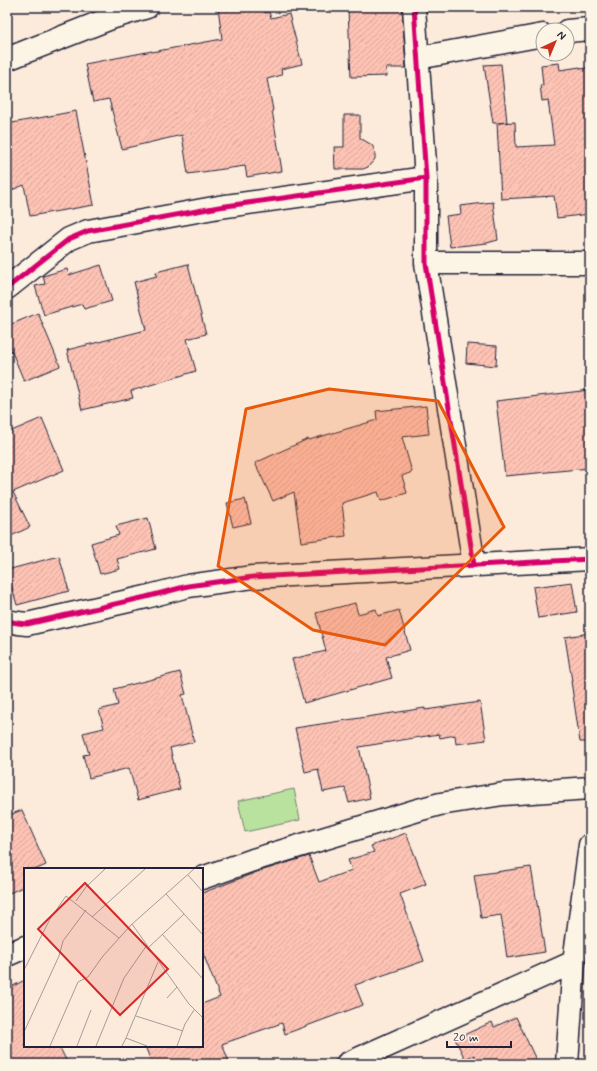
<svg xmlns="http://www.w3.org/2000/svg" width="597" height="1071" font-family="Mynerve,sans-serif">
<defs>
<pattern id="building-hatch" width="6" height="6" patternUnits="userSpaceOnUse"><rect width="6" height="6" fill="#fdc3b4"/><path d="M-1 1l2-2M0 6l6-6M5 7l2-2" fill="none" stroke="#d9a79c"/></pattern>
</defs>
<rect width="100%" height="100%" fill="#fcebdb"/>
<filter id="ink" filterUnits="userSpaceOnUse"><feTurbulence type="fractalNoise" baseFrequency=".025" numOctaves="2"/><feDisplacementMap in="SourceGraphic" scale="8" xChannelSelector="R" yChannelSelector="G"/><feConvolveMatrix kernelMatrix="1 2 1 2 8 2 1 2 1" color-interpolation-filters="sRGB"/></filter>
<g filter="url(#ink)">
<!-- green -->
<path fill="#b9e29f" stroke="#6e826d" d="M294,789L300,820L245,832L238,801Z"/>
<!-- building -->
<path fill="url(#building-hatch)" stroke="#22223b" d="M218,7H264L265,13L269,12L271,18L289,14L302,64L281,69L282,75L267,79L273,110H272L282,171L247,177L245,166L188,174L182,135L122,149L109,99L93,102L85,64L152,51V52L222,39Z
M402,7L406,68H386L387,76L351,77L348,9Z
M559,63L560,70L580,67L581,69L590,67V214L557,218L554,196L501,199L497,123H493L484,65L501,64L507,122L498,123L515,122L516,147L554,145L548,100L542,101L540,85H543L541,65Z
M76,111L94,205L30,216L24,185L7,192V124Z
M344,115H360V138L372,145L374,149L375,154V159L368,167L363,169H335L334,147H344Z
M493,202L498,240L487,243L450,247L446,216L461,214L460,206Z
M188,264L206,334L187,339L196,371L131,391L133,398L82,410L67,350L146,330L134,282L157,276L156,272Z
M101,265L112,301L84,309L82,304L44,315L35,286L45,284L43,276L67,269L69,275Z
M38,313L60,366L24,381L7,340V326Z
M467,344L497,346L496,366L466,363Z
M590,390V468L505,476L496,401Z
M426,406L429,434L402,437L412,472L402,476L407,493L381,501L378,492L342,503L346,536L301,542L294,492L273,501L255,463L308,439L309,440L377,420L376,411Z
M42,418L64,470L13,492L30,527L7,538V433Z
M245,499L251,523L233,527L227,503Z
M148,518L156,549L117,559L120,569L100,574L91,543L119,535L116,526Z
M59,556L69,591L17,605L7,570Z
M572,582L577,612L538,618L533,587Z
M355,603L358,614L376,609L378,616L399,610L410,650L386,657L392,678L304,703L292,659L326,651L316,613Z
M590,633V742H580L571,681H572L565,637Z
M180,672L186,694L182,695L194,742L170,748L180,789L138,800L129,768L89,778L83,755L89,754L83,733L104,728L99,710L118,705L114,689Z
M480,702L486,740L456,744L455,735L440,738L439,734L359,747L370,798L349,803L345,788L323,792L318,769L305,772L295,728L425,708V710Z
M22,810L46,865L37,869H25V886L7,894V816Z
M406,833L426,884L400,894L424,961L355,985L363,1005L285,1034L282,1023L222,1044L230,1064H152L145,1046H202V1004L220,997L202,951V893L257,872L309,856L319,882L352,870L348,860L374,852L371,846Z
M531,867L545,952L507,958L501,915L481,918L474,875Z
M25,980V1046H59L68,1064H7V989Z
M516,1017L538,1064H478L474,1055L465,1059L455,1039L492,1022L494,1027Z"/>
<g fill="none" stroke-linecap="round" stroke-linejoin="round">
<defs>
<path id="street" d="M414,7L426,178V263L474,565
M567,31L590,29
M418,58L543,35
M7,59L111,18L147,7
M426,263H590
M7,288L69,239L88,231L219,207L426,178
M7,621L18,623L27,624L146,597L188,586L253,577L590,559
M202,878L253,860L418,810L440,804L503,794L590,788
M7,955L25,947
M347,1064L574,962
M567,1064L574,962L590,845"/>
</defs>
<!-- street casing -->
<use href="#street" stroke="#22223b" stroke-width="25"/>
<!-- street -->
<use href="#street" stroke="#fcf5e5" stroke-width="22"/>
<defs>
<path id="cycleway" d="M414,7L426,178V263L474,565
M7,288L69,239L88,231L219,207L426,178
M7,621L18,623L27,624L146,597L188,586L253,577L590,559"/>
</defs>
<!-- cycleway casing -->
<use href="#cycleway" stroke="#fcf5e5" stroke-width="8"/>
<!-- cycleway -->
<use href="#cycleway" stroke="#d6006c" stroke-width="5"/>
</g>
</g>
<!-- marked area -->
<path fill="#e8590c" fill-opacity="0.2" stroke="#e8590c" stroke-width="3" stroke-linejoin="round" d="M329,389L438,401L504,527L385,645L313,630L218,566L246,409Z"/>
<!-- overview -->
<g transform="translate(24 868)">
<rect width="179" height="179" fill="#fcebdb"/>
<path fill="none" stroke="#a59b9b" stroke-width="1" d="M164,7L179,24M142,26L179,67M52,33L62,19L81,1M68,49L121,1M108,56L165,136L179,150M138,66L179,111M124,80L160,46M0,102L26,51L42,28L95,70M143,130L153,119M112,148L159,163M0,164L35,88L39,73L62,42M102,170L134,94M26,178L54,114L64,109L79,88L107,57L170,1M53,178L67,142M72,178L100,110L123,77M98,178L102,170L123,178M153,178L161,156L170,142"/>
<path fill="#d62828" fill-opacity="0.15" stroke="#d62828" stroke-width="2" d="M61,15L144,101L96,147L14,61Z"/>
<rect width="179" height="179" fill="none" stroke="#22223b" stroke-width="2"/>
</g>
<!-- margin -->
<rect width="597" height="1071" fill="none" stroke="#fcf5e5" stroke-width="24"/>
<rect x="12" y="12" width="573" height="1047" fill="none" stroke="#22223b" stroke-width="1.5" filter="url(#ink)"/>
<!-- north arrow -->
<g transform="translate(555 42) rotate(44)"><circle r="19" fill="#fcf5e5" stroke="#a5a1a1"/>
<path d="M0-3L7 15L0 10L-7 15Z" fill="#c8321e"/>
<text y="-6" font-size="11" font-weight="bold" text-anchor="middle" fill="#22223b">N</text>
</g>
<!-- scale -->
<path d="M447 1041v6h64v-6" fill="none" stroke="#22223b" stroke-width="2"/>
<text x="453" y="1041" font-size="12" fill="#22223b" stroke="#fcf5e5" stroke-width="3" paint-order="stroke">20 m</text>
</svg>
